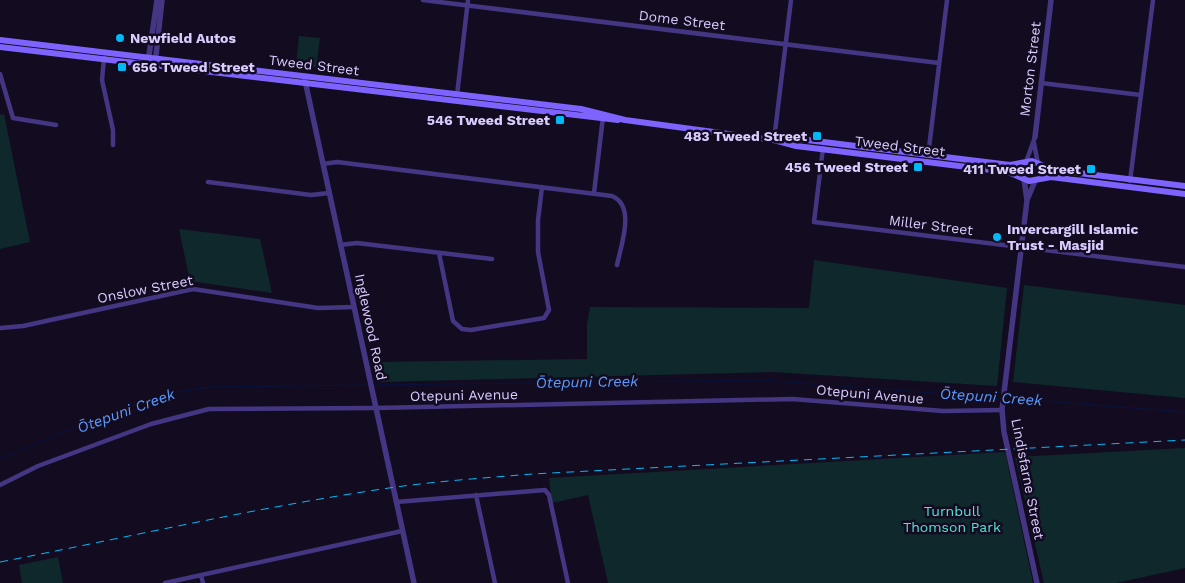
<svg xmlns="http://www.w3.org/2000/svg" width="1185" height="583" font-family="'Work Sans',sans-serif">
<rect width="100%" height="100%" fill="#130c21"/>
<!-- green -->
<path fill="#0f282b" d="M299,36L320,38L316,68L296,65Z
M4,114L30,242L0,249V115Z
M179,229L260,239L272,293L190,281Z
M814,260L1007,288L997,386L773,372L380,382L377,362L587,359V324L590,307L809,308Z
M1024,285L1185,305V398L1013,382Z
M1185,448V568L1116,583H1044L1015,457Z
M1005,452L1033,583H608L588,495L552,503L549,478Z
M58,557L63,583H22L19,565Z"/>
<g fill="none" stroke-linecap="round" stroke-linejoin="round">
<!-- stream -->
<path stroke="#07133f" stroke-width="1" d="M373,385L760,380L1000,398
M1004,398L1185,412
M0,459L55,435L164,394L210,387L369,385"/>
<!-- minor -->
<path stroke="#443682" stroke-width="4.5" d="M423,0L939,63
M104,58L102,80L113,130V145
M0,74L13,118L56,125
M1041,83L1141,95
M457,95L468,0
M774,140L791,0
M1034,143L1038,164
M823,148L814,222L1185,267
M928,156L947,0
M1026,162L1035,137
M323,164L337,162L612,196C636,206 621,245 617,265
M1130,181L1153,0
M208,182L311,195L329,193
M594,193L603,117
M340,245L357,243L492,259
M439,253L453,321L462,329L471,330L544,318L549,310L538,252V220L542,187
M0,328L23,326L193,289L318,308L354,307
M0,485L38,466L151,424L209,409L376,408L792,399L943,411L1002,410
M476,495L495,583
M396,502L545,490L549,495L568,583
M201,575L203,583
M165,583L402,531"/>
<!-- tertiary -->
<path stroke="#443682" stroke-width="5.5" d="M148,62L157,0
M155,65L162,0
M304,76L414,583
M1035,137L1051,0
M1024,179L1027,200
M1035,181L1027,200L1002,410L1004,432L1037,583"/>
<!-- secondary -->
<path stroke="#7e63ff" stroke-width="6" d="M0,40L581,109L625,120L774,140L796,146L1008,172L1029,181L1051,177L1185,194
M0,47L618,120
M778,139L791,138L1010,165L1032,161L1054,170L1185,186"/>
<!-- rail -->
<path stroke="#00baf7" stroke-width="1" stroke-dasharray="8 6" stroke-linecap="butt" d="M0,562C129,537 259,507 389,488C437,481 485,478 532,474L1185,440"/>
</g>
<!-- markers -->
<g fill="#00baf7" stroke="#130c21" stroke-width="2">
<circle cx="120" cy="38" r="5"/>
<rect x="117" y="62" width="10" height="10" rx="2.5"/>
<rect x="555" y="115" width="10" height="10" rx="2.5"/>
<rect x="812" y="131" width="10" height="10" rx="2.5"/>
<rect x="913" y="162" width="10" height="10" rx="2.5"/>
<rect x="1086" y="164" width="10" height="10" rx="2.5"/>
<circle cx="997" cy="237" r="5"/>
</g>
<g text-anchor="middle" stroke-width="5" stroke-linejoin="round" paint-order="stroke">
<!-- street labels -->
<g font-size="14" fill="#daccff" stroke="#130c21">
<text transform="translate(682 20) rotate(7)" y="5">Dome Street</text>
<text transform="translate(314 65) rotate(7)" y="5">Tweed Street</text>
<text transform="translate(1030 69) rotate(-83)" y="5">Morton Street</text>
<text transform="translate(900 146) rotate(7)" y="5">Tweed Street</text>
<text transform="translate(931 225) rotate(7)" y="5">Miller Street</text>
<text transform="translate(145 289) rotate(-11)" y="5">Onslow Street</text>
<text transform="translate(371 327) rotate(78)" y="5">Inglewood Road</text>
<text transform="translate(870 394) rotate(5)" y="5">Otepuni Avenue</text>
<text transform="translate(464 395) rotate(-1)" y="5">Otepuni Avenue</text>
<text transform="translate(1028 479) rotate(79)" y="5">Lindisfarne Street</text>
</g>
<!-- poi labels -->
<g font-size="14" font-weight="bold" fill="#daccff" stroke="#130c21" text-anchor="end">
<text x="130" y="43" text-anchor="start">Newfield Autos</text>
<text x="132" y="72" text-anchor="start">656 Tweed Street</text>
<text x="550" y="125">546 Tweed Street</text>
<text x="807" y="141">483 Tweed Street</text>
<text x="908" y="172">456 Tweed Street</text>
<text x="1081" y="174">411 Tweed Street</text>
<text x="1007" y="234" text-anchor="start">Invercargill Islamic<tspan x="1007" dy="16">Trust - Masjid</tspan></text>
</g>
<!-- park labels -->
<g font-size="14" fill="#55e3d4" stroke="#130c21">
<text x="952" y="516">Turnbull<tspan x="952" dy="16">Thomson Park</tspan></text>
</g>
<!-- water labels -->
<g font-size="15" font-style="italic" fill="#5a9bff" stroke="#130c21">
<text transform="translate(587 382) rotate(-1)" y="5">Ōtepuni Creek</text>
<text transform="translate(991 397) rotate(4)" y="5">Ōtepuni Creek</text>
<text transform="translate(126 411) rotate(-20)" y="5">Ōtepuni Creek</text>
</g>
</g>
</svg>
